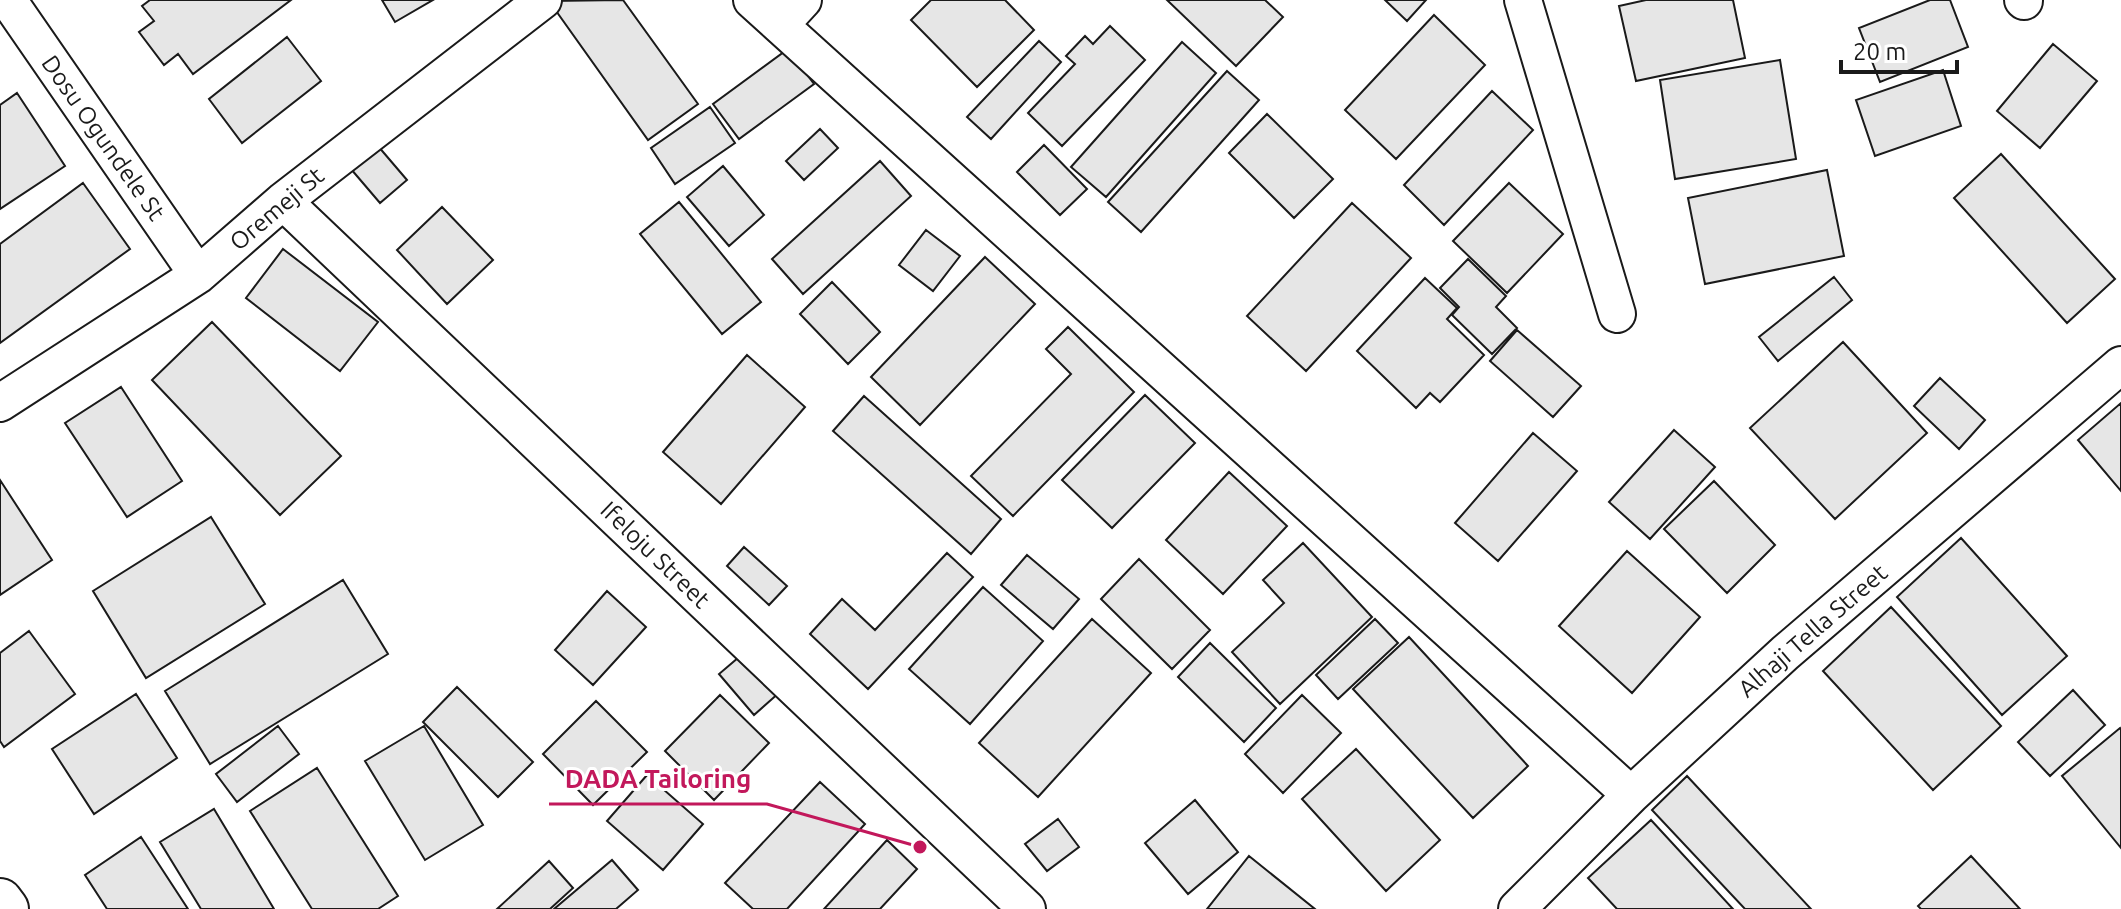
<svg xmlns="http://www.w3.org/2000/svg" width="2121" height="909" font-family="Ubuntu,sans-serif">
<rect width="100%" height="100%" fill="#fff"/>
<!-- building -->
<path fill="#e6e6e6" stroke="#1a1a1a" stroke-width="2" d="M150,0H291L193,74L178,54L164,65L139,32L154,21L142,6Z
M382,0H433L395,22Z
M623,0L698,104L648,140L549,1Z
M931,0H1005L1034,30L977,87L911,20Z
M1167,0H1265L1283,17L1236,66Z
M1385,0H1426L1407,21Z
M1646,0H1733L1745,58L1636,81L1619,6Z
M1930,0H1950L1968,47L1880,82L1859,28Z
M1434,15L1485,65L1396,159L1345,110Z
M1110,26L1145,60L1062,146L1028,113L1075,64L1066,56L1085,36L1093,44Z
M287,37L321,81L242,143L209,99Z
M1039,41L1061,62L991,139L967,117Z
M1182,42L1216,73L1106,197L1071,167Z
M2053,44L2097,81L2040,148L1997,111Z
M788,49L814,84L739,139L713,104Z
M1780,60L1796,159L1675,179L1660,80Z
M1943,70L1961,126L1875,156L1856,100Z
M1227,71L1259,100L1141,232L1108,202Z
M1492,91L1533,130L1444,225L1404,185Z
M17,93L65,166L0,209V105Z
M710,107L735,143L675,184L651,148Z
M1267,114L1333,179L1294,218L1229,153Z
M820,129L838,148L804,180L786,161Z
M372,139L407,180L380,203L345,162Z
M1044,145L1087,189L1060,215L1017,172Z
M2001,154L2115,279L2067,323L1954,198Z
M880,161L911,196L803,294L772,259Z
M723,166L764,215L729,246L687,197Z
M1827,170L1844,256L1705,284L1688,198Z
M83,183L130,249L0,343V244Z
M1509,183L1563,234L1507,293L1453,241Z
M679,202L761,302L722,334L640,234Z
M1352,203L1411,258L1306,371L1247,316Z
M442,207L493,260L447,304L397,250Z
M926,230L960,256L933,291L899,265Z
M283,249L378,322L340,371L246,298Z
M985,257L1035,304L920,425L871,377Z
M1468,259L1506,296L1496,307L1517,328L1492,354L1452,315L1459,307L1440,288Z
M1834,277L1852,300L1778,361L1759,337Z
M1425,278L1457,308L1447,319L1484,355L1440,402L1430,393L1416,408L1357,351Z
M832,282L880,332L848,364L800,314Z
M212,322L341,456L280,515L152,380Z
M1068,327L1134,392L1013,516L971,476L1071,374L1046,349Z
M1517,330L1581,386L1553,417L1490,361Z
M1843,342L1927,433L1835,519L1750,428Z
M747,355L805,407L721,504L663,452Z
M1940,378L1985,420L1959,449L1914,406Z
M121,387L182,481L127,517L65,423Z
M1145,395L1195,443L1112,528L1062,480Z
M864,396L1001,519L971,554L833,431Z
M2121,403V491L2078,440Z
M1674,430L1715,467L1650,539L1609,502Z
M1533,433L1577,471L1498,561L1455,523Z
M1229,472L1287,526L1223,594L1166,540Z
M0,480L52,560L0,595Z
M1714,481L1775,545L1727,593L1664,529Z
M211,517L265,604L146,678L93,591Z
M1961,538L2067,656L2002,715L1897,597Z
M1303,543L1372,617L1280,704L1232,652L1284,603L1263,580Z
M744,547L787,586L769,605L727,566Z
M1627,551L1700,617L1632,693L1559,626Z
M947,553L973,577L868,689L810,634L842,599L875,630Z
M1027,555L1079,599L1053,629L1001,585Z
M1139,559L1210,630L1172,669L1101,599Z
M343,580L388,654L210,764L165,691Z
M983,587L1043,641L970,724L909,669Z
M607,591L646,627L593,685L555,650Z
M1891,607L2001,726L1933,790L1823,671Z
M1092,619L1151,673L1038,797L979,743Z
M1375,619L1398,643L1338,699L1316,675Z
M29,631L75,694L4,747L0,741V653Z
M1409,637L1528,766L1473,818L1353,689Z
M1210,643L1276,708L1244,742L1178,677Z
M745,652L780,692L754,715L719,674Z
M457,687L533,762L498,797L423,722Z
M2073,690L2105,725L2050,776L2018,742Z
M136,694L177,758L94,814L52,749Z
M720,695L769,743L714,800L665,751Z
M1302,695L1341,733L1283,793L1245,754Z
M596,701L647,752L593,805L543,754Z
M278,726L299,754L237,802L216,774Z
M424,726L483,825L425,860L365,761Z
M2120,728L2121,730V848L2062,776Z
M1356,749L1440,840L1386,891L1302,799Z
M317,768L398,896L378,909H312L250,811Z
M647,775L703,824L663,870L607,821Z
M1687,776L1811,909H1745L1652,810Z
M820,782L865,824L787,909H753L725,883Z
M1195,800L1238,852L1188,894L1145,843Z
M214,809L274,909H201L160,842Z
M1058,819L1079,847L1047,871L1025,844Z
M1651,820L1733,909H1617L1588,878Z
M141,837L188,909H107L85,875Z
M887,840L917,869L880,909H824Z
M1249,856L1315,909H1207Z
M1971,856L2020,909H1921L1918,906Z
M612,860L638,890L616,909H554Z
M549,861L573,888L550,909H497Z"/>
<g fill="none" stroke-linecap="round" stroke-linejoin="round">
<defs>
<path id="street" d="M8,0L198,275
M752,0L1631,795
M1523,0L1617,314
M2023,0L2024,1
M780,25L803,0
M283,201L1027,909
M0,403L198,275L283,201L543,0
M1517,909L1631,795L1785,653L2121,365"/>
<path id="secondary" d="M0,901L6,909"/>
</defs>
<!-- street casing -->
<use href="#street" stroke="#1a1a1a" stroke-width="40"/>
<!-- secondary casing -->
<use href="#secondary" stroke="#1a1a1a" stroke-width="48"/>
<!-- street -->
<use href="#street" stroke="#fff" stroke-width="36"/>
<!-- secondary -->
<use href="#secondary" stroke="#fff" stroke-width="44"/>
</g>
<g text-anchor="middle" stroke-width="6" stroke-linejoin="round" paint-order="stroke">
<!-- street labels -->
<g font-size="24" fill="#1a1a1a" stroke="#fff">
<text transform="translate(103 138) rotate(55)" y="8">Dosu Ogundele St</text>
<text transform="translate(277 209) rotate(-40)" y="8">Oremeji St</text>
<text transform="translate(655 555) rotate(44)" y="8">Ifeloju Street</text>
<text transform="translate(1813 631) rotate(-41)" y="8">Alhaji Tella Street</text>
</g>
</g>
<!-- callouts -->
<path fill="none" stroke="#c2185b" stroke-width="3" d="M920 847L767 804H549"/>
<circle fill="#c2185b" stroke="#fff" stroke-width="3" cx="920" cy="847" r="8"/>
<g font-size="26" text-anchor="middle" font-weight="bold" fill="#c2185b" stroke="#fff" stroke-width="6" stroke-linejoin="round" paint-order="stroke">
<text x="658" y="788">DADA Tailoring</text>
</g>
<!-- scale -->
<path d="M1841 60v12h116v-12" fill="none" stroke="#1a1a1a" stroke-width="4"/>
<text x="1853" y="60" font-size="24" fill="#1a1a1a" stroke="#ffffff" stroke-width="6" paint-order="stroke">20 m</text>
</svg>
